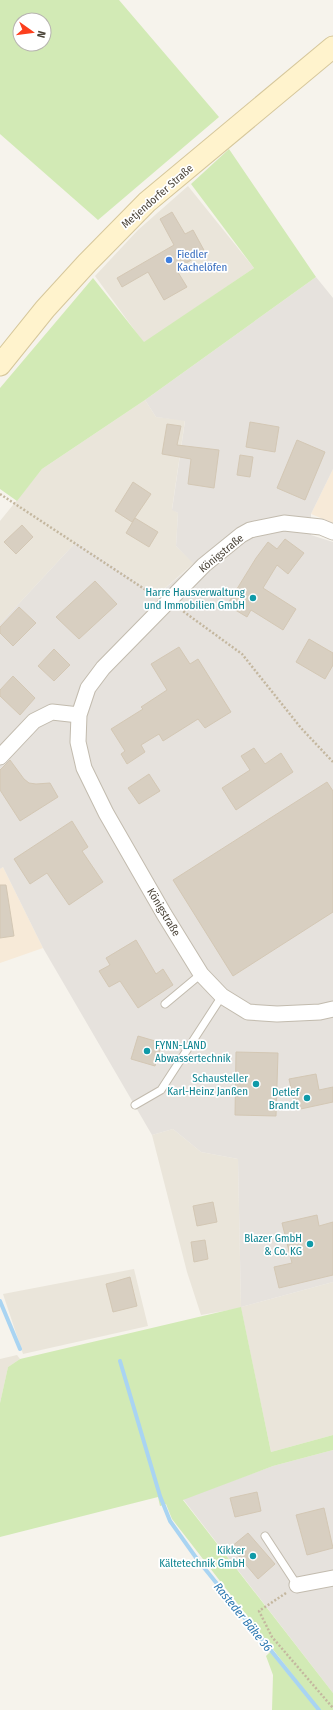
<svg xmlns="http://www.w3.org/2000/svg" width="333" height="1710" font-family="'Fira Sans Condensed',sans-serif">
<rect width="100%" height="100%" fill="#f6f3ec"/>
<!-- residential -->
<path fill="#eae5da" d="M188,186L254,268L144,343L95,276L138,230Z
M145,400L156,417L185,420L172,509L178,513L176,546L194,563L157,595L76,542L0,624V521L42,469Z
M173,1129L201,1152L238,1159L241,1307L333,1282V1435L271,1452L241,1308L201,1315L187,1272L152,1135Z
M134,1269L148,1326L23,1354L3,1294Z
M17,1355L20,1359L8,1367L0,1403V1359Z"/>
<!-- commercial -->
<path fill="#f7ead8" d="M333,469V523L311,514Z
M3,867L43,948L0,963V869Z"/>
<!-- industrial -->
<path fill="#e6e2dd" d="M316,277L333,298V469L311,514V535L333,542V1282L241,1307L238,1159L201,1152L173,1129L152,1135L43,948L3,867L0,869V624L76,542L157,595L194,564L176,546L178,513L172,510L185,421L156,417L145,400Z
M333,1450V1693L183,1499L273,1466Z"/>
<!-- green -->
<path fill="#d2eab5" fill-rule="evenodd" d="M0,0H119L219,117L98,220L0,134ZM20,20H44V44H20Z
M229,149L316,277L145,400L42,469L17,501L0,489V388L93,278L144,342L254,268L191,184Z
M241,1307L271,1452L333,1435V1450L273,1466L183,1500L333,1693V1710H320L172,1519L166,1504L160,1506L158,1497L0,1537V1403L8,1367L20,1359Z
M270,1652L317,1710H272L273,1675L266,1656Z"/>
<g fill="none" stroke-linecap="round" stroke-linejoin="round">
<!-- stream -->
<path stroke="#a9d4f2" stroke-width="4" d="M0,1301L20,1349
M120,1361L160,1496L170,1521L197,1559L319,1710"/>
</g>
<!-- building -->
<path fill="#d8cfc1" stroke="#d3c7b4" d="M172,212L185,234L193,230L205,252L176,269L187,287L164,300L148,272L122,287L117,278L174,245L160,219Z
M250,422L279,427L275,452L246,447Z
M167,424L181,426L177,445L219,450L214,488L188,484L191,459L162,454Z
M297,440L325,452L305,500L277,488Z
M240,455L253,457L250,477L237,475Z
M133,482L151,494L132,522L115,511Z
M135,518L158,532L149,547L126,533Z
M22,525L33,537L16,554L4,542Z
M285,539L304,553L288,574L277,565L263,588L296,609L283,630L251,610L247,617L227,605L256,558L268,542L277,549Z
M95,581L117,604L79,639L56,617Z
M19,607L36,623L13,646L0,633V627Z
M309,639L333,653V665L325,679L296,662Z
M179,647L190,664L198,659L231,712L205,728L198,719L163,741L159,734L141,745L145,752L127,764L121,754L125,751L111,729L143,709L141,707L167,690L151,664Z
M54,649L70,665L54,681L38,666Z
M13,676L35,698L20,715L0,696V690Z
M254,748L265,764L281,753L293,772L236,810L222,788L250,770L241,756Z
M10,760L24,779L29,783L36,784L50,783L58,797L20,821L0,790V770Z
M149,774L160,791L139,804L128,788Z
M327,782L333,791V912L233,976L173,880Z
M72,821L88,847L82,851L103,882L69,905L47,873L30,884L14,859Z
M0,885H6L14,936L0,938Z
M136,940L156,974L163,969L173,985L138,1008L120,981L109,987L99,971L110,965L106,958Z
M138,1036L162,1043L155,1066L131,1059Z
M236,1052L278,1053L276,1116L235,1115Z
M316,1074L319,1090L333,1087V1102L296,1110L289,1079Z
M213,1202L217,1222L197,1226L193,1206Z
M317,1215L319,1226L333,1222V1275L279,1288L274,1267L292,1263L282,1223Z
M205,1240L208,1259L194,1262L191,1242Z
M130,1277L137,1306L113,1312L106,1284Z
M257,1492L261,1511L235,1517L230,1498Z
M324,1508L333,1548L307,1555L296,1515Z
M248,1533L275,1564L258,1579L231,1547Z"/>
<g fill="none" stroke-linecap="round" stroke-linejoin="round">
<defs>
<path id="lane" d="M165,1004L201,974
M135,1105L161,1090L222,996
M265,1536L297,1585"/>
<path id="street" d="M333,532L321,527L284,523L250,530L241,535L204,565L103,668L88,688L79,715L78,742L84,768L106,813L164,914L201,974L222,996L248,1012L277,1014L320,1012L333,1009
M0,757L34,721L52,712L79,715
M297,1585L333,1578"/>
<path id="secondary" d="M0,365L45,309L87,263L147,202L333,47"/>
</defs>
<!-- lane casing -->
<use href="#lane" stroke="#c2bbae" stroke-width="9"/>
<!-- street casing -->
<use href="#street" stroke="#c2bbae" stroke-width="17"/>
<!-- secondary casing -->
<use href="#secondary" stroke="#d6c79b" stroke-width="23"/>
<!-- path -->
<path stroke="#c4b79f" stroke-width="2.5" stroke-dasharray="2 2" stroke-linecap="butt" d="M0,494L155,596
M180,609L242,654L301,728L333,762
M286,1593L259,1611L272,1637L333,1708"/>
<!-- lane -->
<use href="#lane" stroke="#fff" stroke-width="7"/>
<!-- street -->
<use href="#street" stroke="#fff" stroke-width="15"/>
<!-- secondary -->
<use href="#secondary" stroke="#fff3cd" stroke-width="21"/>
</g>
<!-- markers -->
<circle fill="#3f7fe0" stroke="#fff" stroke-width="1.5" cx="169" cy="260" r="4"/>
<g fill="#0f9aa8" stroke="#fff" stroke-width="1.5">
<circle cx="253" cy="598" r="4"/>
<circle cx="147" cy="1051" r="4"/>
<circle cx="256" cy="1084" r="4"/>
<circle cx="307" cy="1098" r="4"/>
<circle cx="310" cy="1244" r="4"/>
<circle cx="253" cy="1556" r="4"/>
</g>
<g text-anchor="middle" stroke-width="3.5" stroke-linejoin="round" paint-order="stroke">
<!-- street labels -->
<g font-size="11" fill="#4b4439" stroke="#fff">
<text transform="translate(157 196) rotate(-41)" y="4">Metjendorfer Straße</text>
<text transform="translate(221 553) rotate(-39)" y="4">Königstraße</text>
<text transform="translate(164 912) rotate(59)" y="4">Königstraße</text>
</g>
<!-- shop labels -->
<g font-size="11" fill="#366cbe" stroke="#fff" text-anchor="start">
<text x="177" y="258">Fiedler<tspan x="177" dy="13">Kachelöfen</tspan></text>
</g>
<!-- culture labels -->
<g font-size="11" fill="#0d838f" stroke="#fff" text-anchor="end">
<text x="245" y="596">Harre Hausverwaltung<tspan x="245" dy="13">und Immobilien GmbH</tspan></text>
<text x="155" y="1049" text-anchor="start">FYNN-LAND<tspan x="155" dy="13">Abwassertechnik</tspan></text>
<text x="248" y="1082">Schausteller<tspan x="248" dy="13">Karl-Heinz Janßen</tspan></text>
<text x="299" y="1096">Detlef<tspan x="299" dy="13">Brandt</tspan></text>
<text x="302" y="1242">Blazer GmbH<tspan x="302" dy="13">&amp; Co. KG</tspan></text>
<text x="245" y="1554">Kikker<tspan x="245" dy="13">Kältetechnik GmbH</tspan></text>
</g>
<!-- water labels -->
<g font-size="12" font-style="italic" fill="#2e7ab2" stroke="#fff">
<text transform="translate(243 1617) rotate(51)" y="4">Rasteder Bäke 36</text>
</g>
</g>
<!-- north arrow -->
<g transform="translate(32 32) rotate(104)"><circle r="19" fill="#ffffff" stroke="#b7b4b0"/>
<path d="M0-3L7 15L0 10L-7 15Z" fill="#fc3f1d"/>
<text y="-6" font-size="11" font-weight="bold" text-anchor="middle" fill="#4b4439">N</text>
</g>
</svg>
